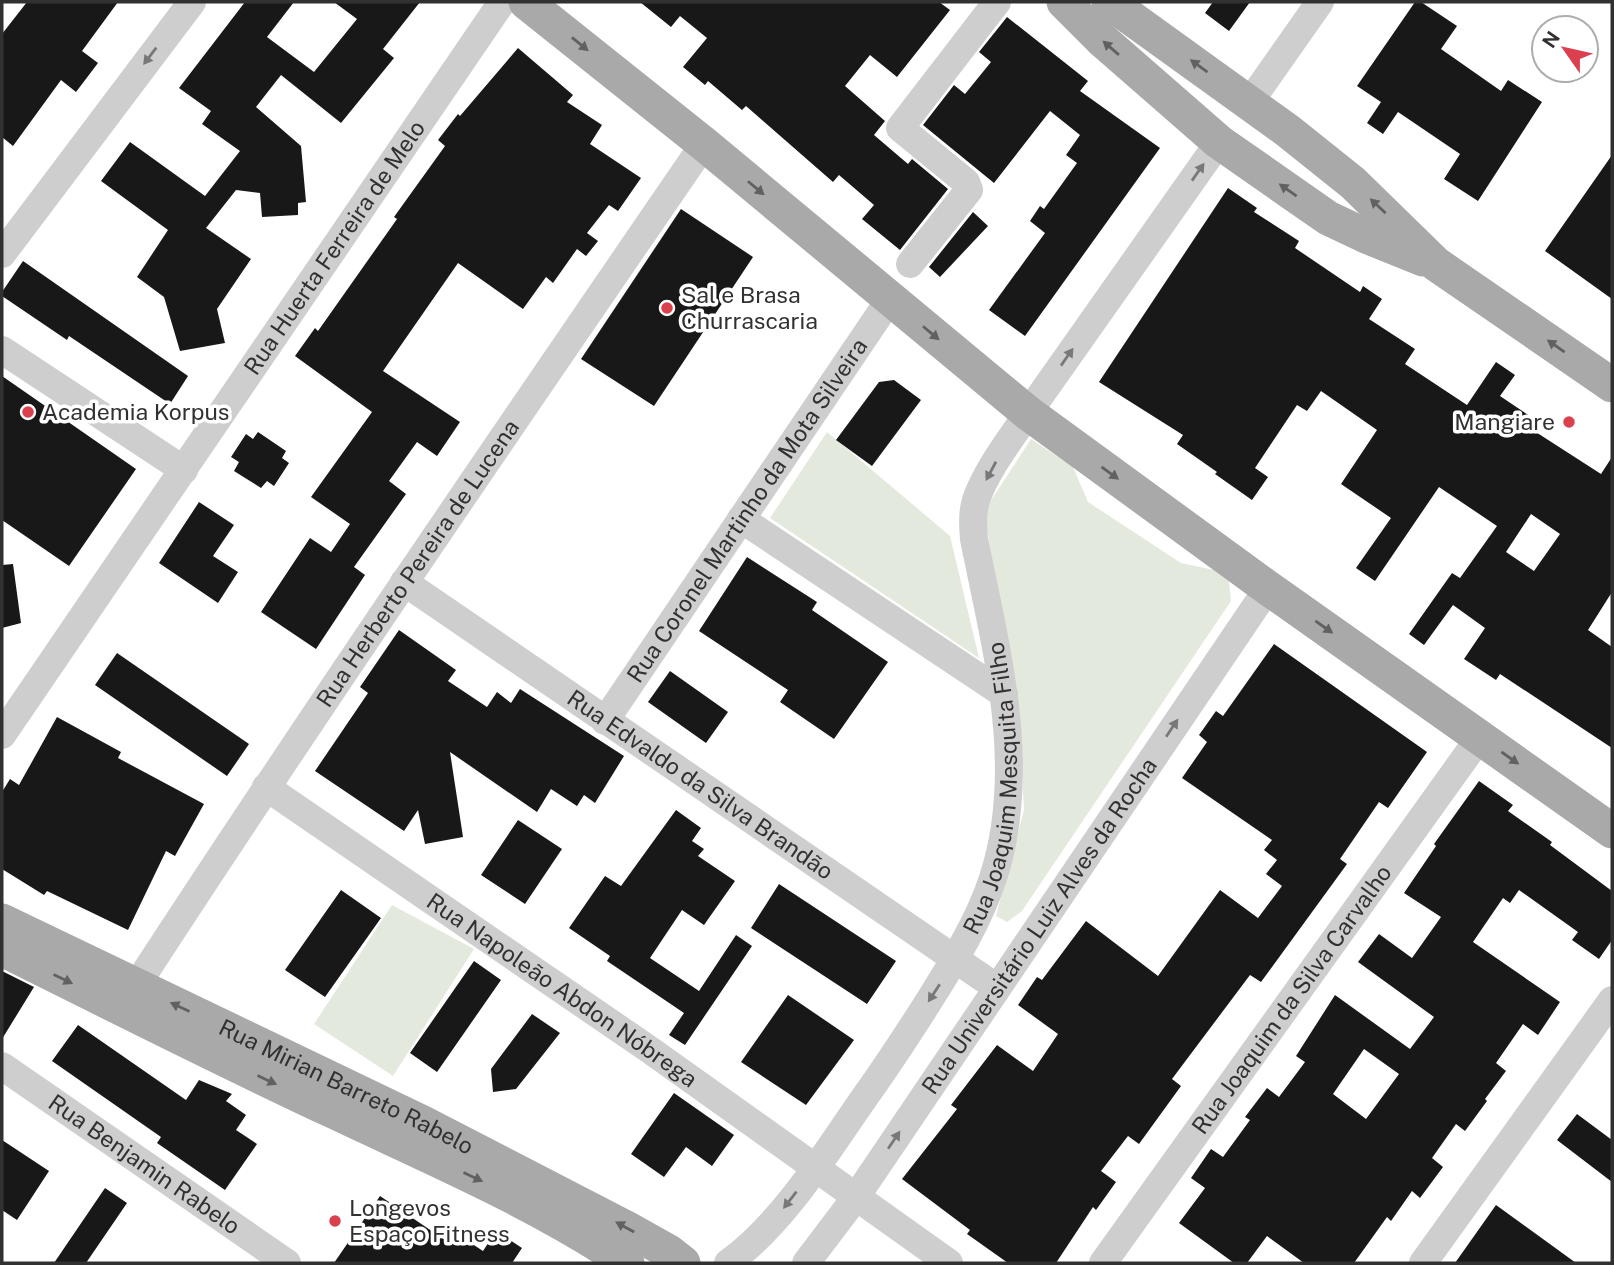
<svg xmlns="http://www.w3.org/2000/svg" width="1614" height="1265" font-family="'Public Sans',sans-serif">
<rect width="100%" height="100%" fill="#fff"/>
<!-- green -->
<path fill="#e4e9dd" d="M827,432L950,536L979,658L770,518Z
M1031,439L1073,467L1088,502L1181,563L1228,573L1231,601L1022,911L1007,922L996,916L1024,810L1020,727L984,511Z
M392,905L474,949L393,1076L314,1024Z"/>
<!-- building -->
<path fill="#181818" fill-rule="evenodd" d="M27,2H118L82,51L98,63L76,92L61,80L13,146L2,137V34Z
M245,2H294L267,37L314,72L357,19L334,2H420L383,49L394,58L341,123L281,75L256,107L301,146L306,202L298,203V215L262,217L260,193L236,190L206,228L251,259L217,309L225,343L180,351L164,297L137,277L168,230L101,181L130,142L205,196L240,151L202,124L211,111L179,88Z
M640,2H939L950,10L897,77L870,55L845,86L885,121L874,135L908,164L912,159L948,189L900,250L862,219L874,205L839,175L833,182L746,106L742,110L708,81L705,85L683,67L707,38L680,16L671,27Z
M1213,2H1250L1229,31L1205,13Z
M1415,2H1421L1457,26L1441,49L1501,91L1508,80L1542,102L1478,201L1444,179L1460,154L1398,112L1383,134L1367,123L1381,102L1357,86Z
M1007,17L1088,81L1080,91L1160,148L1025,336L989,310L1045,233L1030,221L1040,206L1044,209L1077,163L1066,155L1080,135L1050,111L994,183L923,125L954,85L965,94L991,62L979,52Z
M518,48L573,95L567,102L602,125L590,144L641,178L618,211L609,205L587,233L598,241L586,256L577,249L553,283L546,277L523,309L458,263L383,371L460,422L437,456L417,442L389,481L406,494L354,567L365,575L316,649L261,612L310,538L331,552L350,524L311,497L372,412L295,356L315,328L318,331L397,219L394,217L445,146L438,140L458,114L460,116Z
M1612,155V299L1545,251Z
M1228,188L1257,208L1254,212L1299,241L1295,248L1360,292L1363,286L1382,299L1369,319L1415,349L1405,364L1467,405L1496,362L1515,375L1500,396L1534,419L1528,427L1601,474L1612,457V592L1588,630L1612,647V748L1500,674L1496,680L1464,659L1485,628L1453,605L1424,645L1409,634L1452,573L1460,578L1497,526L1439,487L1375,581L1356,568L1391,518L1341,484L1377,430L1321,391L1307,411L1297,405L1255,468L1268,477L1252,500L1215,474L1217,472L1177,444L1183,435L1099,382ZM1531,514L1560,534L1534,571L1506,552Z
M681,209L753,257L654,406L581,359Z
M973,212L988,226L940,277L929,267Z
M23,261L188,376L170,404L69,336L67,340L2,296V292Z
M2,376L136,469L69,566L2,520Z
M894,380L921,400L872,466L836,440L879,382Z
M258,432L286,451L282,458L289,463L274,486L267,481L261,488L234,471L239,462L231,457L246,434L253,439Z
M199,502L234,525L213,556L238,572L218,603L159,563Z
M747,557L817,602L812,610L888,662L834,739L780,702L788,690L699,631Z
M13,564L21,623L2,628V565Z
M399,630L456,670L448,681L487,707L497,692L511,703L520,689L624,756L595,803L584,795L577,806L551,789L537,812L450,752L463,837L425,844L418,810L404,831L315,771L368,693L360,687Z
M1274,644L1427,752L1388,808L1379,802L1340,859L1347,864L1261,982L1250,975L1172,1079L1181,1086L1139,1144L1128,1136L1101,1171L1116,1182L1096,1210L1093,1207L1056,1263H1008L967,1234L970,1230L902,1179L957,1109L951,1105L997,1045L1033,1071L1058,1034L1018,1005L1037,977L1042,980L1086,921L1158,976L1220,890L1258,918L1282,886L1266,874L1277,860L1264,850L1272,840L1182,778L1207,742L1199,735L1216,711L1223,716Z
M117,653L249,744L227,776L95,685Z
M670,671L728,712L706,743L648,702Z
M57,717L121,752L118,758L204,804L175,856L166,851L128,930L47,891L44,895L2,869V792L10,779L19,785Z
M1479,781L1513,805L1508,811L1552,842L1550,845L1612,891V940L1599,959L1572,940L1578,932L1519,890L1510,903L1503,898L1473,942L1560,1002L1538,1035L1523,1024L1496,1063L1506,1071L1485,1099L1487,1101L1465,1131L1456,1124L1432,1158L1443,1167L1420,1198L1412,1191L1391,1221L1387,1217L1354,1263H1304L1267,1236L1247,1263H1234L1179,1223L1205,1188L1191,1178L1211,1149L1223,1157L1250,1120L1245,1117L1267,1088L1279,1097L1305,1062L1296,1056L1335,995L1410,1049L1434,1017L1358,962L1379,934L1412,958L1441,917L1404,893L1436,846L1434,844ZM1364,1049L1399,1074L1366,1119L1333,1094Z
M676,810L701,828L692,841L704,849L698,856L735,881L704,925L682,910L650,958L699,991L736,935L752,946L685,1045L669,1035L684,1013L607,961L610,956L569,928L605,876L621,886Z
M518,820L562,849L525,904L481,875Z
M779,884L896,961L867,1004L751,928Z
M341,890L381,918L325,997L285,970Z
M474,961L501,980L437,1072L410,1053Z
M2,971L34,987L2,1039Z
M788,995L854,1040L806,1105L741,1062Z
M532,1014L560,1033L516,1089L493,1092L491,1069Z
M78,1025L186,1100L199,1080L232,1094L226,1101L246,1115L236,1130L257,1144L225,1190L157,1143L161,1137L52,1061Z
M674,1093L734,1135L712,1166L686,1147L664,1177L631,1154Z
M1577,1114L1612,1140V1182L1557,1140Z
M2,1140L49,1171L17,1220L2,1210Z
M105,1188L127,1203L86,1263H54Z
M380,1196L445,1240L451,1230L483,1251L496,1231L522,1248L512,1263H334Z
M1496,1205L1576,1263H1455Z"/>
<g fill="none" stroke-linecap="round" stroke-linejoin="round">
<!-- minor -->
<g stroke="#cecece" stroke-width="28">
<path d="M1249,103L1320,2"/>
<path d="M2,254L192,2"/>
<path d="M910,264L969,190L966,182L900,128L997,2"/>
<path d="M2,350L184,470"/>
<path d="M741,519L1004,694"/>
<path id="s1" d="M404,582L996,987"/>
<path id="s2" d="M605,721L890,299"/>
<path id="s3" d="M2,735L502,2"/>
<path id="s4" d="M266,787L650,1050L949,1263"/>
<path id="s5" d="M136,986C321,702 512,424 704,144"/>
<path id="s6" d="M2,1066L287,1263"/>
<path id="s7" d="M728,1263C782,1224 824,1156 862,1101C885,1069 906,1037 927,1004C952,964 978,924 993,878C1029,768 996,649 974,539C973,526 972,513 976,500C987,469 1010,440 1028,413L1219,142"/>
<path id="s8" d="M806,1263L856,1197L1268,588"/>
<path id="s9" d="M1103,1263L1480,737"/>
<path d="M1423,1263L1612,1000"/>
</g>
<!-- major -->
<g stroke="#a9a9a9" stroke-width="35">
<path d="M526,2L704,144L1028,413L1268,588L1612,831"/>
<path d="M1064,2L1101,39L1219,142L1328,218L1366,236L1423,259"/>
<path d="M1109,2L1288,131L1353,183L1436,264L1612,385"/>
<path id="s10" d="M2,921L423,1123L628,1229L669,1252L683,1263"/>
<path d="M2,949C113,1004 223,1060 335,1112C434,1159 536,1202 627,1263"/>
</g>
</g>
<!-- one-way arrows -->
<defs><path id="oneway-solid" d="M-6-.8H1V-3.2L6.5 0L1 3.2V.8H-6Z" transform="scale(1.75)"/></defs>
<g fill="#616161">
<use href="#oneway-solid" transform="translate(580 44) rotate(39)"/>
<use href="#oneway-solid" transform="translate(1111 48) rotate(-139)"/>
<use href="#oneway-solid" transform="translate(1199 66) rotate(-144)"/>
<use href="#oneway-solid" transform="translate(756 188) rotate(40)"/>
<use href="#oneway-solid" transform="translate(1288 190) rotate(-145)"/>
<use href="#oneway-solid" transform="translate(1378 206) rotate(-137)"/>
<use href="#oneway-solid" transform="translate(931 333) rotate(40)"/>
<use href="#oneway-solid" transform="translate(1556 346) rotate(-145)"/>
<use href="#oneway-solid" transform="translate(1110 473) rotate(36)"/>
<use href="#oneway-solid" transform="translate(1324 627) rotate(35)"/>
<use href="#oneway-solid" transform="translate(1510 758) rotate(35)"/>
<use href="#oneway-solid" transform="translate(63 979) rotate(26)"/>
<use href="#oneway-solid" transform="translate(180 1007) rotate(-155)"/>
<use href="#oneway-solid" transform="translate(267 1080) rotate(25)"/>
<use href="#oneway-solid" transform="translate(473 1177) rotate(25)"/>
<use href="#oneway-solid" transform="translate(625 1227) rotate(-151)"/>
</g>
<g fill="#787878">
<use href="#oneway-solid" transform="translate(150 56) rotate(127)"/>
<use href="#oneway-solid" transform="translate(1198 172) rotate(-55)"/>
<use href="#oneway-solid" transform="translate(1067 357) rotate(-55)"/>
<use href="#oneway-solid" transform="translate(991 471) rotate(118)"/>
<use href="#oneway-solid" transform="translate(1172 728) rotate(-56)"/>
<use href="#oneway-solid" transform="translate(934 993) rotate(123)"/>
<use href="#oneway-solid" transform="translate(894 1140) rotate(-56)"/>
<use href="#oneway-solid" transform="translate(790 1200) rotate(128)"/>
</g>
<!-- markers -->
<g fill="#da404e" stroke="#fff" stroke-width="2.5">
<circle cx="667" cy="308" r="7"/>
<circle cx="28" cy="412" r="7"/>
<circle cx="1569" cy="422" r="7"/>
<circle cx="335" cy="1221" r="7"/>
</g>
<g text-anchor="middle" stroke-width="7" stroke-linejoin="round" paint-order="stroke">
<!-- street labels -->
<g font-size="23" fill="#313131" stroke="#fff">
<text dy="8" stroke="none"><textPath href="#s3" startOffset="590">Rua Huerta Ferreira de Melo</textPath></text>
<text dy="8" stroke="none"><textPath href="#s2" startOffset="254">Rua Coronel Martinho da Mota Silveira</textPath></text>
<text dy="8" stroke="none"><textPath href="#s5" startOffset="508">Rua Herberto Pereira de Lucena</textPath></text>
<text dy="8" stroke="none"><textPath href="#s1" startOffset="359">Rua Edvaldo da Silva Brandão</textPath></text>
<text dy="8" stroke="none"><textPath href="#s7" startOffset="560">Rua Joaquim Mesquita Filho</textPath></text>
<text dy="8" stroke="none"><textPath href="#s8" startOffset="410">Rua Universitário Luiz Alves da Rocha</textPath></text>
<text dy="8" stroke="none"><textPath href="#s4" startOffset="359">Rua Napoleão Abdon Nóbrega</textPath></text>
<text dy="8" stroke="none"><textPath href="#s9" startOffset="324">Rua Joaquim da Silva Carvalho</textPath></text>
<text dy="8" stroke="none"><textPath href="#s10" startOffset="382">Rua Mirian Barreto Rabelo</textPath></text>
<text dy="8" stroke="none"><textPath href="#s6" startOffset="173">Rua Benjamin Rabelo</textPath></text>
</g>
<!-- poi labels -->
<g font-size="23" fill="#313131" stroke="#fff" text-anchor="start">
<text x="681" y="303">Sal e Brasa<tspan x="681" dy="26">Churrascaria</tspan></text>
<text x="42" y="420">Academia Korpus</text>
<text x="1555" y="430" text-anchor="end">Mangiare</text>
<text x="349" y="1216">Longevos<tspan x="349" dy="26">Espaço Fitness</tspan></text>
</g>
</g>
<!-- border -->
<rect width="1614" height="1265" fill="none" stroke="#313131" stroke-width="7"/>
<!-- north arrow -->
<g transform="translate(1565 49) rotate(304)"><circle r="33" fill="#ffffff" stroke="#adadad" stroke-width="2"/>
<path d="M0-5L12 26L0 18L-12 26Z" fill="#da404e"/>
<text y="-10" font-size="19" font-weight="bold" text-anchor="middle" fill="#313131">N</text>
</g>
</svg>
